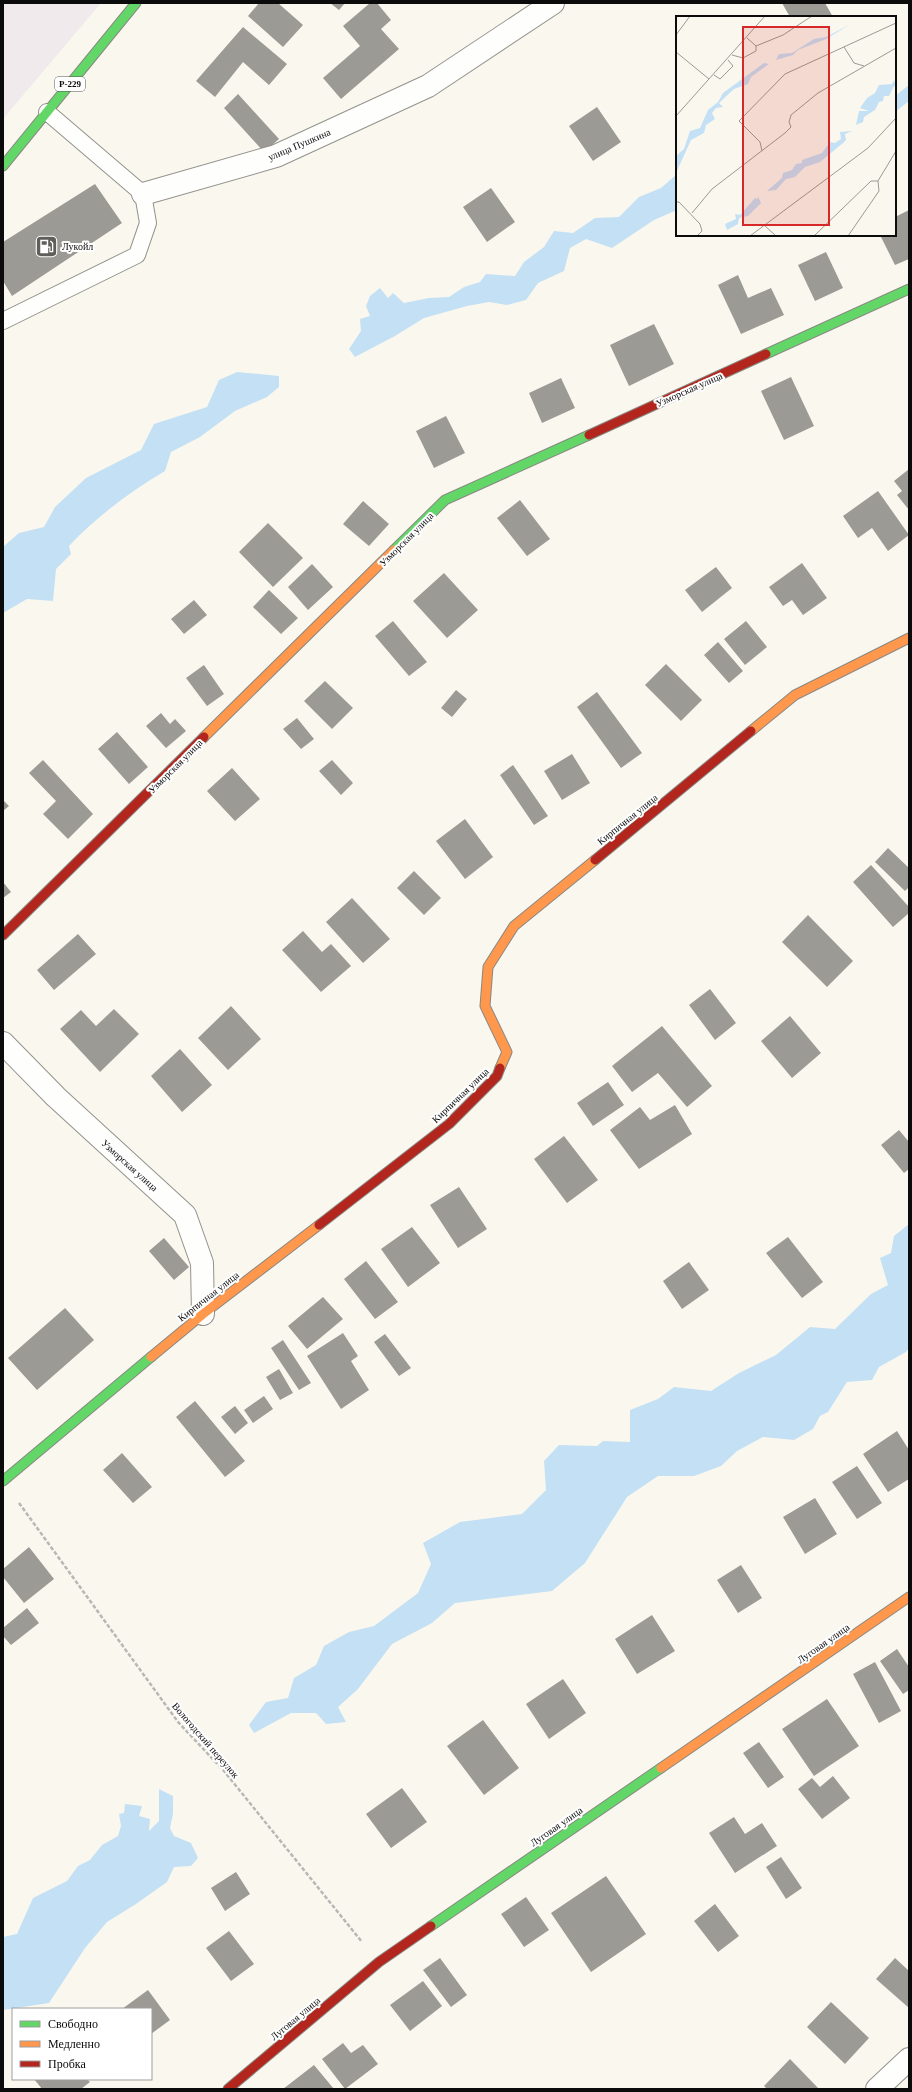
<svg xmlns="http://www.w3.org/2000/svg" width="912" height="2092" font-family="Georgia,serif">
<rect width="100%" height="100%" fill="#faf8ee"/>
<!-- industrial -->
<path fill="#f1eaec" d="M3,3H101L3,119Z"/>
<!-- water -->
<path fill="#c4e0f4" d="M909,85V101L895,112V96Z
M677,174V210L654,220L612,248L586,239L570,248L564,271L538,283L526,300L507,305L489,302L467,306L424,318L395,336L355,357L349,349L361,331L360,319L370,316L366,306L370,296L380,288L388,298L393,293L404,303L429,298L449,297L464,287L480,282L486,274L515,276L524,262L544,247L554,231L573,233L595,218L619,217L639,197L661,188Z
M237,372L279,376V387L267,397L235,411L200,437L171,452L165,471C130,492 97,516 69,546L71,554L56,569L53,601L27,599L3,613V547L19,533L44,527L55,507L86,478L141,450L154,424L207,407L219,380Z
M909,1224V1348L906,1352L879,1367L872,1380L847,1382L828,1412L820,1416L813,1429L794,1440L763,1437L737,1451L721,1466L694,1476H658L627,1497L585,1563L552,1591L455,1603L432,1623L392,1644L358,1689L338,1707L346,1722L326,1724L316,1713H291L254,1733L249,1725L266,1702L288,1698L294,1678L316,1665L324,1646L349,1632L374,1626L418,1593L431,1564L423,1543L460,1522L522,1514L546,1490L544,1461L559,1445L597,1446L603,1441L630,1442V1410L658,1399L674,1387L711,1391L739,1373L776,1355L810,1327L835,1329L871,1294L888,1285L880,1258L891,1253L894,1236Z
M159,1789L173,1796V1814L170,1828L174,1836L191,1843L198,1858L191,1866L174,1867L167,1882L136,1904L107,1922L85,1948L49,2003L3,2010V1937L17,1934L33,1898L67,1881L78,1866L90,1860L102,1845L118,1836L121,1826L119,1814L124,1813L125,1804L142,1806L139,1816L150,1819L149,1831L159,1821Z"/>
<!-- building -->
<path fill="#9c9a94" d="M259,3H278L303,25L283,47L248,16Z
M330,3H345L339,10Z
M370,3H377L391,20L381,29L399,49L341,99L323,78L360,46L343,26Z
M782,3H825L833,17H790Z
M243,27L287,64L269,85L243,62L215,97L196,81Z
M238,94L279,139L264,152L224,108Z
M597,107L621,142L593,161L569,126Z
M95,184L122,223L12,296L3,281V242Z
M491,188L515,222L487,242L463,207Z
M909,210V259L895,265L880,235H895V217Z
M826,252L843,288L815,301L798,265Z
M738,275L748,298L771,288L784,315L741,334L718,285Z
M654,324L674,364L629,386L610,345Z
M791,377L814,426L784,440L761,391Z
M561,378L575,408L542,423L529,393Z
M446,416L465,453L434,468L416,431Z
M909,469V510L897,495L902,491L894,481Z
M878,491L909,535L888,551L872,528L858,538L843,516Z
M520,500L550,539L527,556L497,518Z
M363,501L389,524L369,546L343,524Z
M268,523L303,558L273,587L239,552Z
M802,563L827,598L803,615L792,600L783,606L769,587Z
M312,564L333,587L308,610L288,587Z
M716,567L732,588L702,612L685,590Z
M444,573L478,610L447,638L413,601Z
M269,590L298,618L281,634L253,607Z
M194,600L207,615L184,634L171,619Z
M393,621L427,662L409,676L375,636Z
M746,621L767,647L745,665L724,639Z
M718,642L743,671L729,683L704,655Z
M666,664L702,700L681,721L645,685Z
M204,665L224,694L207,706L186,678Z
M325,681L353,708L332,729L304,701Z
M456,690L467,699L452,717L441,708Z
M597,692L642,753L621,768L577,707Z
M161,713L170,724L175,719L186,731L166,748L146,726Z
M297,718L314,739L301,749L283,729Z
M117,732L148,767L129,784L98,749Z
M572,754L590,783L562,800L544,771Z
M43,760L93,814L68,839L43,814L56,801L29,773Z
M332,760L353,783L341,795L319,771Z
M513,765L548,816L534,825L500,775Z
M232,768L260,799L235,821L207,791Z
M3,800L9,806L3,811Z
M465,819L493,857L465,879L436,841Z
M888,848L909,868V887L905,891L875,862Z
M871,865L909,907V913L893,927L853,882Z
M414,871L441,898L424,915L397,888Z
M3,882L11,892L3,898Z
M352,898L390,939L363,963L326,922Z
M808,915L853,961L827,987L782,942Z
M303,931L322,952L331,944L351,966L321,992L282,950Z
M78,934L96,954L54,990L37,970Z
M710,989L736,1023L715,1040L689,1005Z
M231,1006L261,1039L228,1070L198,1038Z
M114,1009L139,1034L100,1072L60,1029L81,1010L96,1026Z
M790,1016L821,1053L792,1078L761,1041Z
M662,1026L712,1086L687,1107L658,1073L632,1092L612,1066Z
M180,1049L212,1085L182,1112L151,1076Z
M608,1082L624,1105L593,1126L577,1103Z
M675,1105L692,1134L639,1169L610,1130L640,1107L650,1120Z
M899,1130L909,1142V1169L904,1173L881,1145Z
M564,1136L598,1180L567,1203L534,1159Z
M459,1187L487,1229L458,1248L430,1205Z
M412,1227L440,1263L408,1287L381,1249Z
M788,1237L823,1282L802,1298L766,1253Z
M164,1238L189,1267L174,1280L149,1251Z
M366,1261L398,1302L375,1319L344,1279Z
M689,1262L709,1290L682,1309L663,1281Z
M323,1297L343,1319L307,1349L288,1326Z
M65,1308L94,1340L37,1390L8,1358Z
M343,1333L358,1356L351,1361L369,1390L341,1409L307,1356Z
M385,1334L411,1368L399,1376L374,1342Z
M283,1340L311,1383L299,1390L271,1348Z
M279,1369L293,1393L280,1400L266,1377Z
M264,1396L273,1409L253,1423L244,1410Z
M195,1401L245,1461L225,1477L176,1417Z
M235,1406L248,1423L235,1434L221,1417Z
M897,1431L909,1450V1479L888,1492L863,1454Z
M122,1453L152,1487L133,1503L103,1470Z
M857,1466L882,1503L857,1519L832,1482Z
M815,1498L837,1534L805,1554L783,1517Z
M29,1547L54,1579L24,1603L3,1577V1569Z
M741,1565L762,1598L738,1613L717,1580Z
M27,1608L39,1623L11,1645L3,1636V1628Z
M652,1615L675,1651L637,1674L615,1639Z
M897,1649L909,1667V1690L903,1694L880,1661Z
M875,1662L901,1711L879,1723L853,1674Z
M563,1679L586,1713L549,1739L526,1704Z
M827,1699L859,1746L814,1776L782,1729Z
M483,1720L519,1768L484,1795L447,1746Z
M759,1742L784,1777L768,1788L743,1753Z
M833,1776L850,1798L822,1819L798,1789L812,1778L820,1787Z
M402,1788L427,1822L391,1848L366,1814Z
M734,1817L745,1834L762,1823L777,1846L735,1873L709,1833Z
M781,1857L802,1888L786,1899L766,1867Z
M236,1872L250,1894L225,1911L211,1888Z
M606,1876L646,1934L591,1972L551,1913Z
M526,1897L549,1930L524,1947L501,1914Z
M715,1904L739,1936L718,1952L694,1921Z
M229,1931L254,1964L231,1981L206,1948Z
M440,1958L467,1995L451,2007L423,1970Z
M895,1958L909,1971V2008L876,1979Z
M423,1981L442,2006L410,2031L390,2005Z
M148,1990L170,2020L151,2034V2009H122Z
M831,2002L869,2038L845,2064L807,2027Z
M343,2043L351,2053L363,2045L378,2064L345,2089L322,2059Z
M790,2059L819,2089H767L764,2086Z
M314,2065L334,2089H283Z
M34,2079H87L90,2082L81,2089H42Z"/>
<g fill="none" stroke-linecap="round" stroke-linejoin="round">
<defs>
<path id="lane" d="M3,321L137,255L148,223L143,194L47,112"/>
<path id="street" d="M143,194L276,156L428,86L553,3
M3,1043L56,1097L185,1215L202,1263L203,1314
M877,2089L909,2059"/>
<path id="fast" d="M3,166L136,3
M766,354L909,289
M394,550L445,500L589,435
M3,1481L151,1357
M431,1926L661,1768"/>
<path id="slow" d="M751,731L795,695L909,638
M204,737L394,550
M500,1068L507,1052L485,1006L488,967L514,926L595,860
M151,1357L203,1314L319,1225
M661,1768L909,1597"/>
<path id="jam" d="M589,435L766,354
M595,860L751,731
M3,935L204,737
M319,1225L449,1124L497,1076L500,1068
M228,2089L379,1962L431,1926"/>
</defs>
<!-- lane casing -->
<use href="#lane" stroke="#93928d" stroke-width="18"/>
<!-- street casing -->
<use href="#street" stroke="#93928d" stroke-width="24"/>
<!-- fast casing -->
<use href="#fast" stroke="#898884" stroke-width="11"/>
<!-- slow casing -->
<use href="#slow" stroke="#898884" stroke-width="11"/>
<!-- jam casing -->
<use href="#jam" stroke="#898884" stroke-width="11"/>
<!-- path -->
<path stroke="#b7b7b5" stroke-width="2.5" stroke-dasharray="4 2" stroke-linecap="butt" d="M19,1503L178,1722L224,1771L362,1942"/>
<!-- lane -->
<use href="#lane" stroke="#fefefc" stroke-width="16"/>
<!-- street -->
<use href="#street" stroke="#fefefc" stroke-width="22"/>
<!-- fast -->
<use href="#fast" stroke="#63d668" stroke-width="9"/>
<!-- slow -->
<use href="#slow" stroke="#ff974d" stroke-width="9"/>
<!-- jam -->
<use href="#jam" stroke="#b3261e" stroke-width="9"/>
</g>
<!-- icons -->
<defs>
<symbol id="fuel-square" viewBox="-11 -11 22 22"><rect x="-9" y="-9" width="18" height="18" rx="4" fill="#5f5e5a" stroke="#fff"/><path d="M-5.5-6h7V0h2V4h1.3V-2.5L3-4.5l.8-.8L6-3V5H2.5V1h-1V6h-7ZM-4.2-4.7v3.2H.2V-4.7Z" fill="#fff"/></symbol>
</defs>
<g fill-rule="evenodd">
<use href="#fuel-square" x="34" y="234" width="25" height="25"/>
</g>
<g text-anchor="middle" stroke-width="4" stroke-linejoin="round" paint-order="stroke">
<!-- shield labels -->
<rect fill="#fff" stroke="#545454" stroke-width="1" x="55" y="77" width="30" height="14" rx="3"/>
<g font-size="9" font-weight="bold" fill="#0b0b0b">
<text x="70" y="87">Р-229</text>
</g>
<!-- street labels -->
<g font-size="10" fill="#0b0b0b" stroke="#fff">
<text transform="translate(299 144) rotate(-23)" y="4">улица Пушкина</text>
<text transform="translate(689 389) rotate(-24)" y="4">Узморская улица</text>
<text transform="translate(406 539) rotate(-45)" y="4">Узморская улица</text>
<text transform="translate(175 766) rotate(-45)" y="4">Узморская улица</text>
<text transform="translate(627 819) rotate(-39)" y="4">Кирпичная улица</text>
<text transform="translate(460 1095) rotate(-44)" y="4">Кирпичная улица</text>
<text transform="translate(130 1165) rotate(42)" y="4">Узморская улица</text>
<text transform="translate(208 1296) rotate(-38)" y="4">Кирпичная улица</text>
<text transform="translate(823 1643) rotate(-35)" y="4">Луговая улица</text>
<text transform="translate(206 1740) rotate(49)" y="4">Вологодский переулок</text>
<text transform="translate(556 1826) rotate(-35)" y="4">Луговая улица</text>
<text transform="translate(295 2018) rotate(-40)" y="4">Луговая улица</text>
</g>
<!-- poi labels -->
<g font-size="10" fill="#0b0b0b" stroke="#fff" text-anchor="start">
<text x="62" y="250">Лукойл</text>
</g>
</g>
<!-- overview -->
<g transform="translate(676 16)">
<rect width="220" height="220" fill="#faf8ee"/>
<path d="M175,8L150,23L122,34L117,39L100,44L103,38L116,37L138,23L150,21ZM88,47L93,48L75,61L72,68L58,73L43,87L47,91L40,92L36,97L39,103L30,109L28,117L15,124L0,157V140L8,133L14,115L24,112L32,94L42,86L47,77ZM218,64L220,71L218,70L213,80H208L207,85L203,86L199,94L188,101L187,106L180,109L183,95H193L184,92L191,82L199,77L203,69L216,68ZM176,115L169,118L170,124L167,127L144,146L129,151L119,161L110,163L100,174L91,175L106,162L107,157L116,154L120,148L126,147V144L146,137L154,126L159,127L165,123L164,116ZM82,180L85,187L72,200L63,202L62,208L51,214L49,208L60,203L59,198L64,199L79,182L82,183Z" fill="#c4e0f4"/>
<path fill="none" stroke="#9a9993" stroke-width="1" d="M0,19L14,0M71,22L80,30M80,30L107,19L136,0M168,31L178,47L188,50M0,36L33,63M56,39L67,42L80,35V30M38,59L44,63L57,50L52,44M0,100L89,0M86,135L84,126L63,105L109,58L220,7M0,186H3L24,208L26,215L21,220M16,197L36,173L109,117L115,111L113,106L115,99L142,77L220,32M88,209L100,220M74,220L192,132L220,102M138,220L195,165H202M172,220L203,175L202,165L220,135"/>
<path fill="#d62828" fill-opacity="0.15" stroke="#d62828" stroke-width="2" d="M67,11H153V209H67Z"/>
<rect width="220" height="220" fill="none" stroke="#0b0b0b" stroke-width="2"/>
</g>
<!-- border -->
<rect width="912" height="2092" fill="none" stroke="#0b0b0b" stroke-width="8"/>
<!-- legend -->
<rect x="12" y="2008" width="140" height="72" fill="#ffffff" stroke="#9d9d9d"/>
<rect x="20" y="2021" width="20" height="6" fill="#63d668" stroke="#9d9d9d"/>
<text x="48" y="2028" font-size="12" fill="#0b0b0b">Свободно</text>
<rect x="20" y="2041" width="20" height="6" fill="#ff974d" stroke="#9d9d9d"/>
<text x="48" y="2048" font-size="12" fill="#0b0b0b">Медленно</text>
<rect x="20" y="2061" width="20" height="6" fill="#b3261e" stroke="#9d9d9d"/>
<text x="48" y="2068" font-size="12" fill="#0b0b0b">Пробка</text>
</svg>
